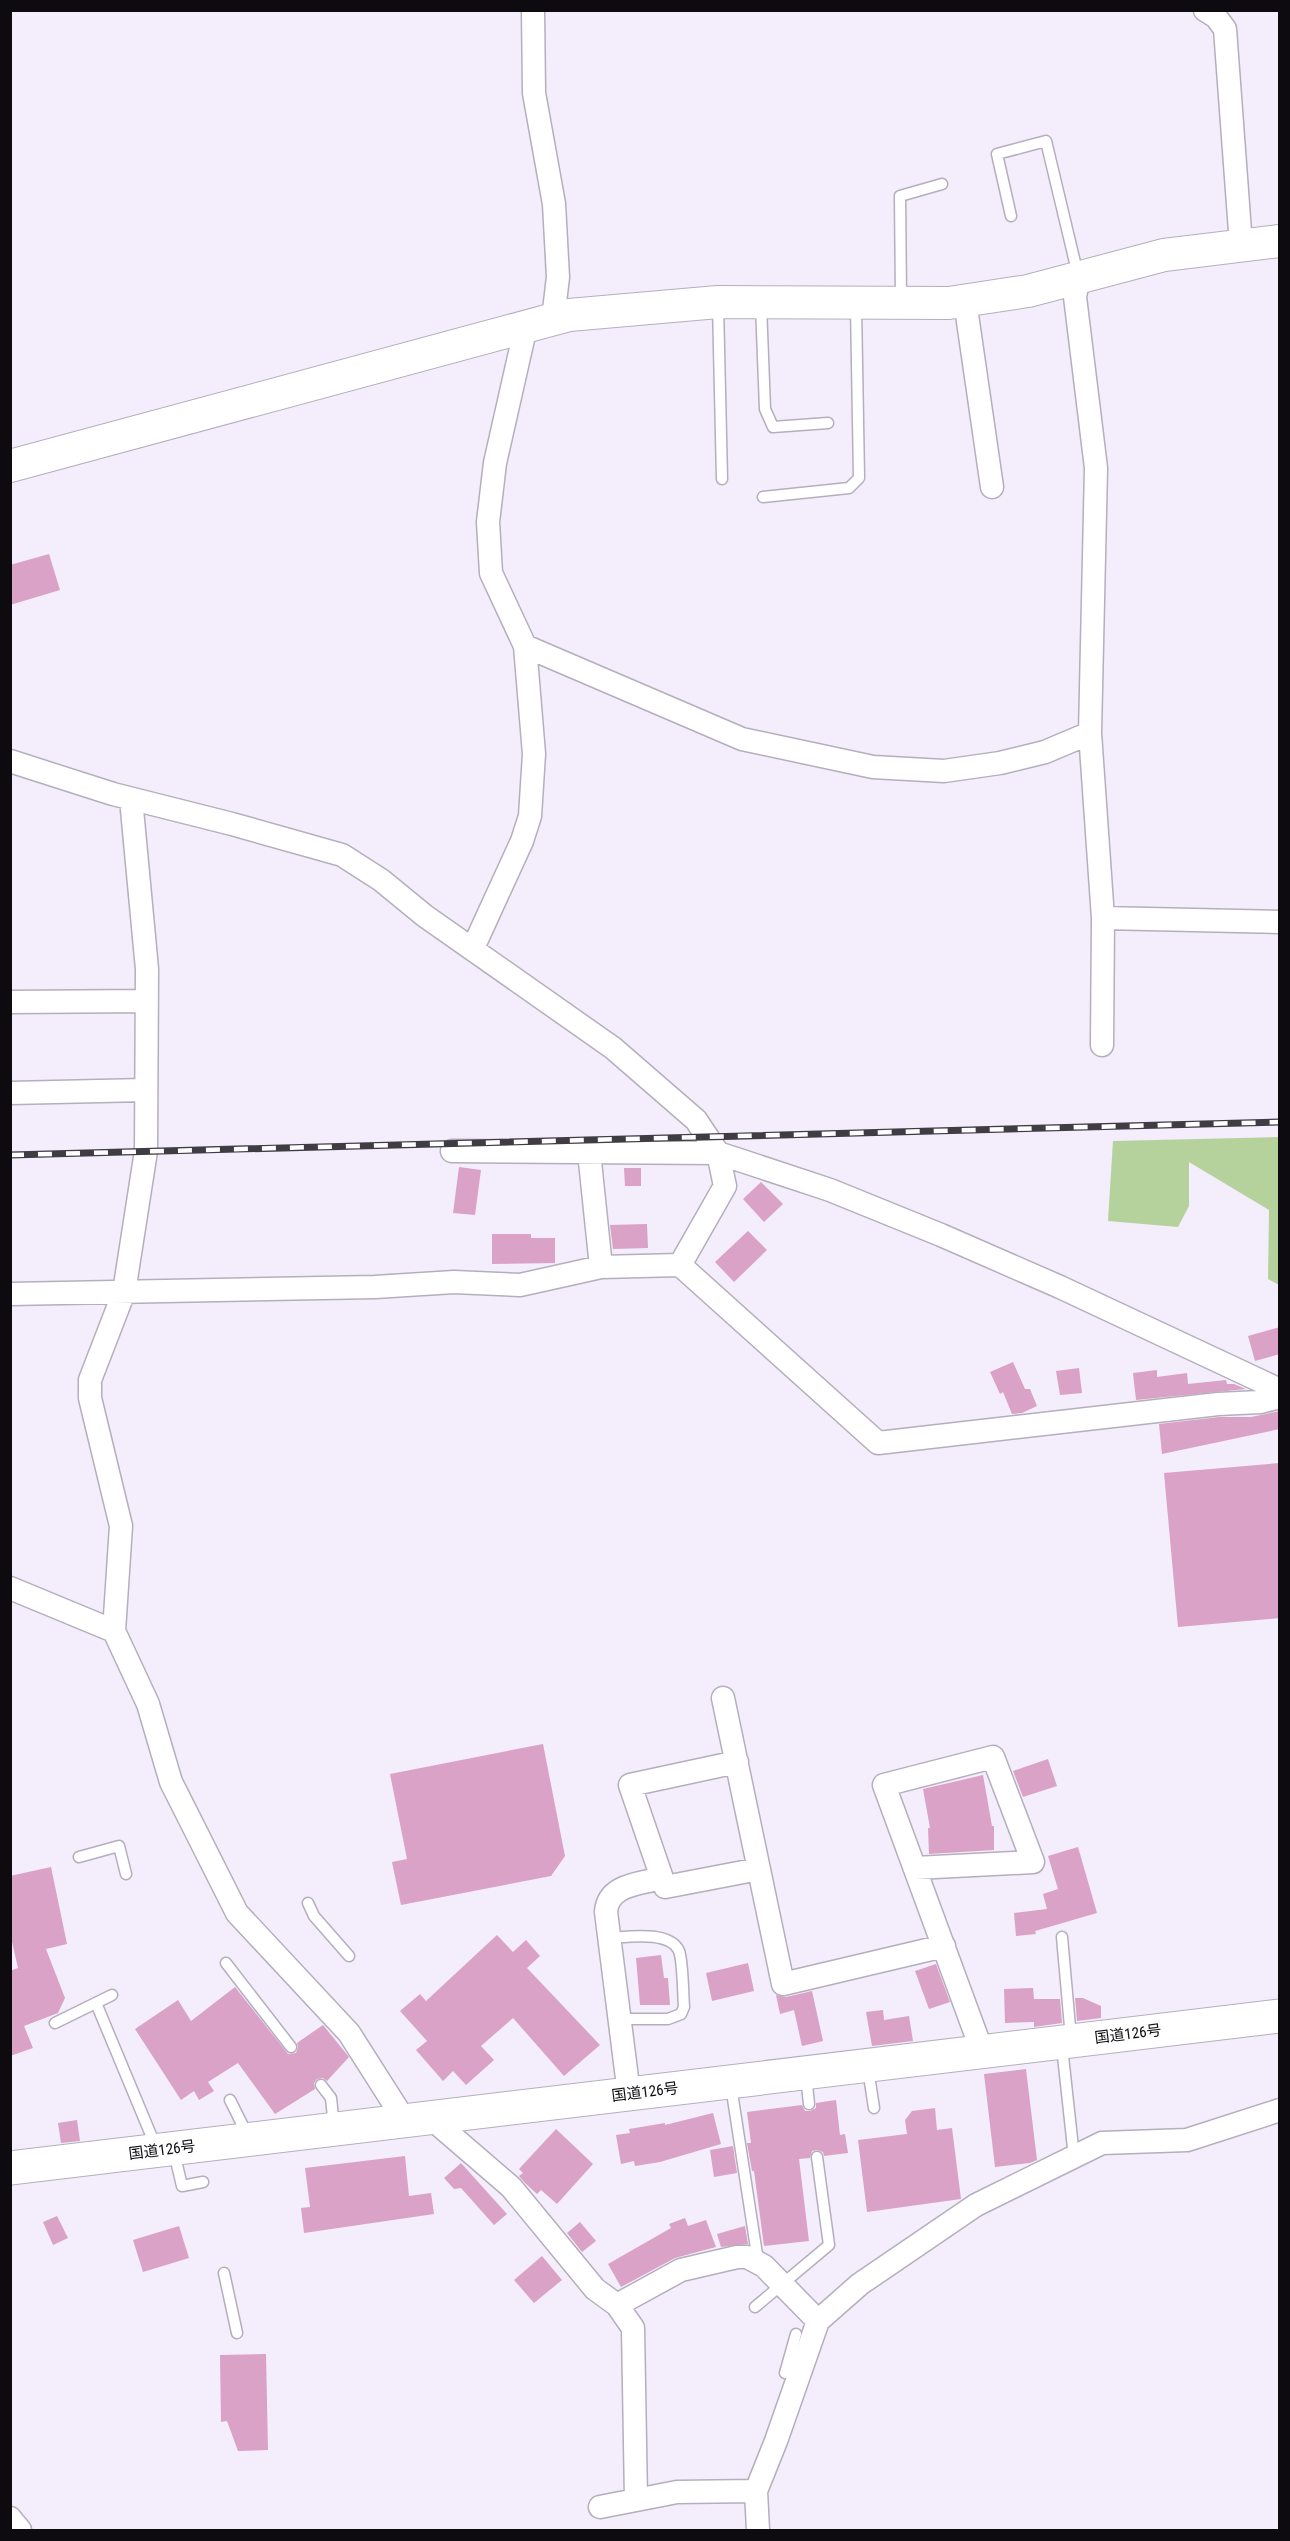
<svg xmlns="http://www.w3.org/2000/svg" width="1290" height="2541" font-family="'Roboto Condensed','Noto Sans JP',sans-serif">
<rect width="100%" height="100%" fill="#f3edfc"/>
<!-- green -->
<path fill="#b5d29d" d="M1279,1137V1285L1268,1279L1269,1210L1189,1162V1206L1178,1227L1108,1221L1113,1141Z"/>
<!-- building -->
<path fill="#daa2c6" d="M49,554L60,590L10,605V565Z
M459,1167L481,1170L475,1215L453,1213Z
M624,1168H641V1186H625Z
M761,1182L783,1204L764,1222L743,1199Z
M647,1224L648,1248L613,1249L610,1225Z
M748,1231L767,1250L734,1282L715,1262Z
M492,1234H531V1238H555V1263L492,1264Z
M1280,1327V1354L1255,1361L1248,1336Z
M1013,1362L1025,1389H1030L1037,1406L1022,1413L1012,1414L1003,1392L1000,1394L990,1372Z
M1079,1368L1082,1393L1060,1395L1056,1371Z
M1157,1370V1377L1187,1373L1188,1384L1226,1380L1227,1384H1234L1246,1389L1136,1400L1133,1373Z
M1280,1411V1429L1162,1454L1159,1424L1219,1417H1251Z
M1280,1463V1618L1178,1627L1164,1473Z
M543,1744L565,1856L551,1876L401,1905L392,1862L407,1859L390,1774Z
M1048,1759L1057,1786L1023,1797L1013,1771Z
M983,1775L992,1826H994V1850L929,1854L928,1828H930L923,1789Z
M1078,1847L1097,1913L1035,1931L1036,1934L1016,1936L1014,1913L1047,1909L1043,1894L1058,1889L1048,1856Z
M51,1867L67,1944L46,1949L65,1998L58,2013L24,2026L33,2048L10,2056V1971L18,1968L10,1933V1876Z
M497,1935L513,1952L526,1940L540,1956L527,1968L600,2045L564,2076L513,2018L481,2046L494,2060L466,2085L453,2071L443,2081L416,2050L427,2041L400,2011L420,1994L426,2001Z
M661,1955L664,1978H668L670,2005H640L636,1958Z
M748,1963L754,1991L712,2001L706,1973Z
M936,1964L950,2002L929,2009L915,1971Z
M235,1987L288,2054L296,2053L298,2047L297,2043L323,2025L349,2057L327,2081L323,2078L317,2079L314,2083L315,2089L275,2114L238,2063L208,2082L214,2091L199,2100L194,2091L181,2100L135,2029L178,2000L191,2021Z
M1033,1988L1034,1999H1060L1062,2023L1034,2027V2022L1005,2023L1004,1989Z
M812,1991L823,2041L802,2046L794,2010L780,2014L776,1995L786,1997Z
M1075,1998H1083L1101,2006V2018L1077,2021Z
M883,2010L884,2020L909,2016L913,2041L872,2046L866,2012Z
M1026,2069L1037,2160L1030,2163L995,2167L984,2074Z
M836,2100L840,2135L845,2134L848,2153L824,2156L823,2152L817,2150L812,2151L810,2158L799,2159L809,2241L764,2246L754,2171H752L747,2143H751L747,2112L802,2105L805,2111H810L816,2108V2103Z
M935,2108L937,2130L952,2128L961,2199L867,2212L858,2140L907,2134L905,2120L912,2111Z
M713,2113L721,2144L660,2162L635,2166L634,2161L621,2164L616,2135L630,2133L629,2129L665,2123V2125Z
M77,2120L80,2141L61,2143L58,2123Z
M556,2129L593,2164L557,2204L541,2190L537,2194L525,2183L519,2176L523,2173L519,2169Z
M733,2146L737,2173L714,2177L710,2150Z
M405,2156L409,2196L431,2193L434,2214L304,2233L301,2208L310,2207L305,2168Z
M461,2163L507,2214L494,2225L461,2188L454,2189L444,2178Z
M57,2216L68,2238L53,2245L43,2222Z
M685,2218L688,2226L706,2220L716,2247L675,2258L621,2287L608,2264L671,2228L669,2224Z
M580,2222L596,2241L582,2252L567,2233Z
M179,2226L189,2258L143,2272L133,2240Z
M745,2226L748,2244L721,2247L717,2234Z
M542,2256L562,2280L534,2303L514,2280Z
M266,2354L268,2450L238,2451L227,2421L221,2422L220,2355Z"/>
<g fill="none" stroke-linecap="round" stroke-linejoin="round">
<defs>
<path id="lane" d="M1011,216L997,154L1046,141L1078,275
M901,299L900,196L942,184
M718,305L722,479
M761,305L765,409L773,427L828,423
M763,497L849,488L859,478L856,306
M79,1857L119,1846L126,1874
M308,1903L314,1916L349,1956
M1062,1937L1071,2038
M609,1938C627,1937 670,1930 679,1951C683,1961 683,1995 684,2007L681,2014L668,2019H619
M226,1963L291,2047
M96,2003L156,2147
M55,2023L112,1995
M1062,2047L1074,2157
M868,2069L874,2108
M806,2076L809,2104
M321,2085L331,2098L334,2127
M731,2086L758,2261
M230,2100L247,2134
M174,2152L182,2186L203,2182
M224,2273L237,2333
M755,2307L829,2245L817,2157
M785,2373L796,2334"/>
<path id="street" d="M533,10L534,93L554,204L558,277L553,319
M1205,10L1216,17L1225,29L1241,245
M1079,276L1075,297L1096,468L1090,733L1103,918L1102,1045
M965,301L992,487
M525,646L742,739L873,767L944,771L1000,763L1045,752L1090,733
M10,761L113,794L232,824L342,855L381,880L425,916L613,1048L696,1120L718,1153L725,1186L680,1265
M131,799L147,969L146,1151L124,1292L90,1380V1398L121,1526L114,1631L148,1704L171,1782L237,1913L349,2033L405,2121
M1103,918L1280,922
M473,948L522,841L530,816L534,754L525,646L491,573L488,522L495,463L526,326
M10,1002L146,1001
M10,1093L145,1090
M452,1151L718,1153L830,1190L941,1235L1060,1287L1280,1390
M589,1152L601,1267
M10,1294L375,1287L454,1282L520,1285L601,1267L680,1265L878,1443L1218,1404L1260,1402L1280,1397
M10,1588L114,1631
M723,1698L783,1984L944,1946
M737,1762L630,1785L665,1887L759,1869
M915,1868L1033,1862L993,1757L884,1785L982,2051
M629,2094L606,1912C608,1884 640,1884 662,1878
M432,2119L511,2187L595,2289L617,2305L633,2328L636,2500
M617,2305L681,2270L737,2257H747L764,2266L818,2321
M600,2507L677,2492L756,2491
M10,2518L20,2530
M758,2530L756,2491L776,2441L818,2321L860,2284L976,2205L1102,2143L1187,2140L1280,2110"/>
<path id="secondary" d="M10,466L569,315L718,302L949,303L1028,291L1164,255L1280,241"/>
<path id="highway" d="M10,2168L1280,2016"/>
</defs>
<!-- lane casing -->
<use href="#lane" stroke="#b5aebd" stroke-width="13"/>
<!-- street casing -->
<use href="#street" stroke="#b5aebd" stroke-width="25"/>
<!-- secondary casing -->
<use href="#secondary" stroke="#b5aebd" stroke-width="34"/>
<!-- highway casing -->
<use href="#highway" stroke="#b5aebd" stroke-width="35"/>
<!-- lane -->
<use href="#lane" stroke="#fff" stroke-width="10"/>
<!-- street -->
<use href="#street" stroke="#fff" stroke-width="22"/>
<!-- secondary -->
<use href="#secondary" stroke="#fff" stroke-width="32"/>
<!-- highway -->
<use href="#highway" stroke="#fff" stroke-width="33"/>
<defs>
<path id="rail" d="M10,1155L1280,1122"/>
</defs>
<!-- rail casing -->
<use href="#rail" stroke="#3f3c43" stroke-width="7"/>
<!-- rail -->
<use href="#rail" stroke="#fdfdfd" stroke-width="4.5" stroke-dasharray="14" stroke-linecap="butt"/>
</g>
<g text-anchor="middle" stroke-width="4.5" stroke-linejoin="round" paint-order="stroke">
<!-- street labels -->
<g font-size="15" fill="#0d0b10" stroke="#fdfdfd">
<text transform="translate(1128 2034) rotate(-7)" y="5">国道126号</text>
<text transform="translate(645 2092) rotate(-7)" y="5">国道126号</text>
<text transform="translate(162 2150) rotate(-7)" y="5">国道126号</text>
</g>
</g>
<!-- border -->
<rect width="1290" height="2541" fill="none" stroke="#0d0b10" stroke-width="24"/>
</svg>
